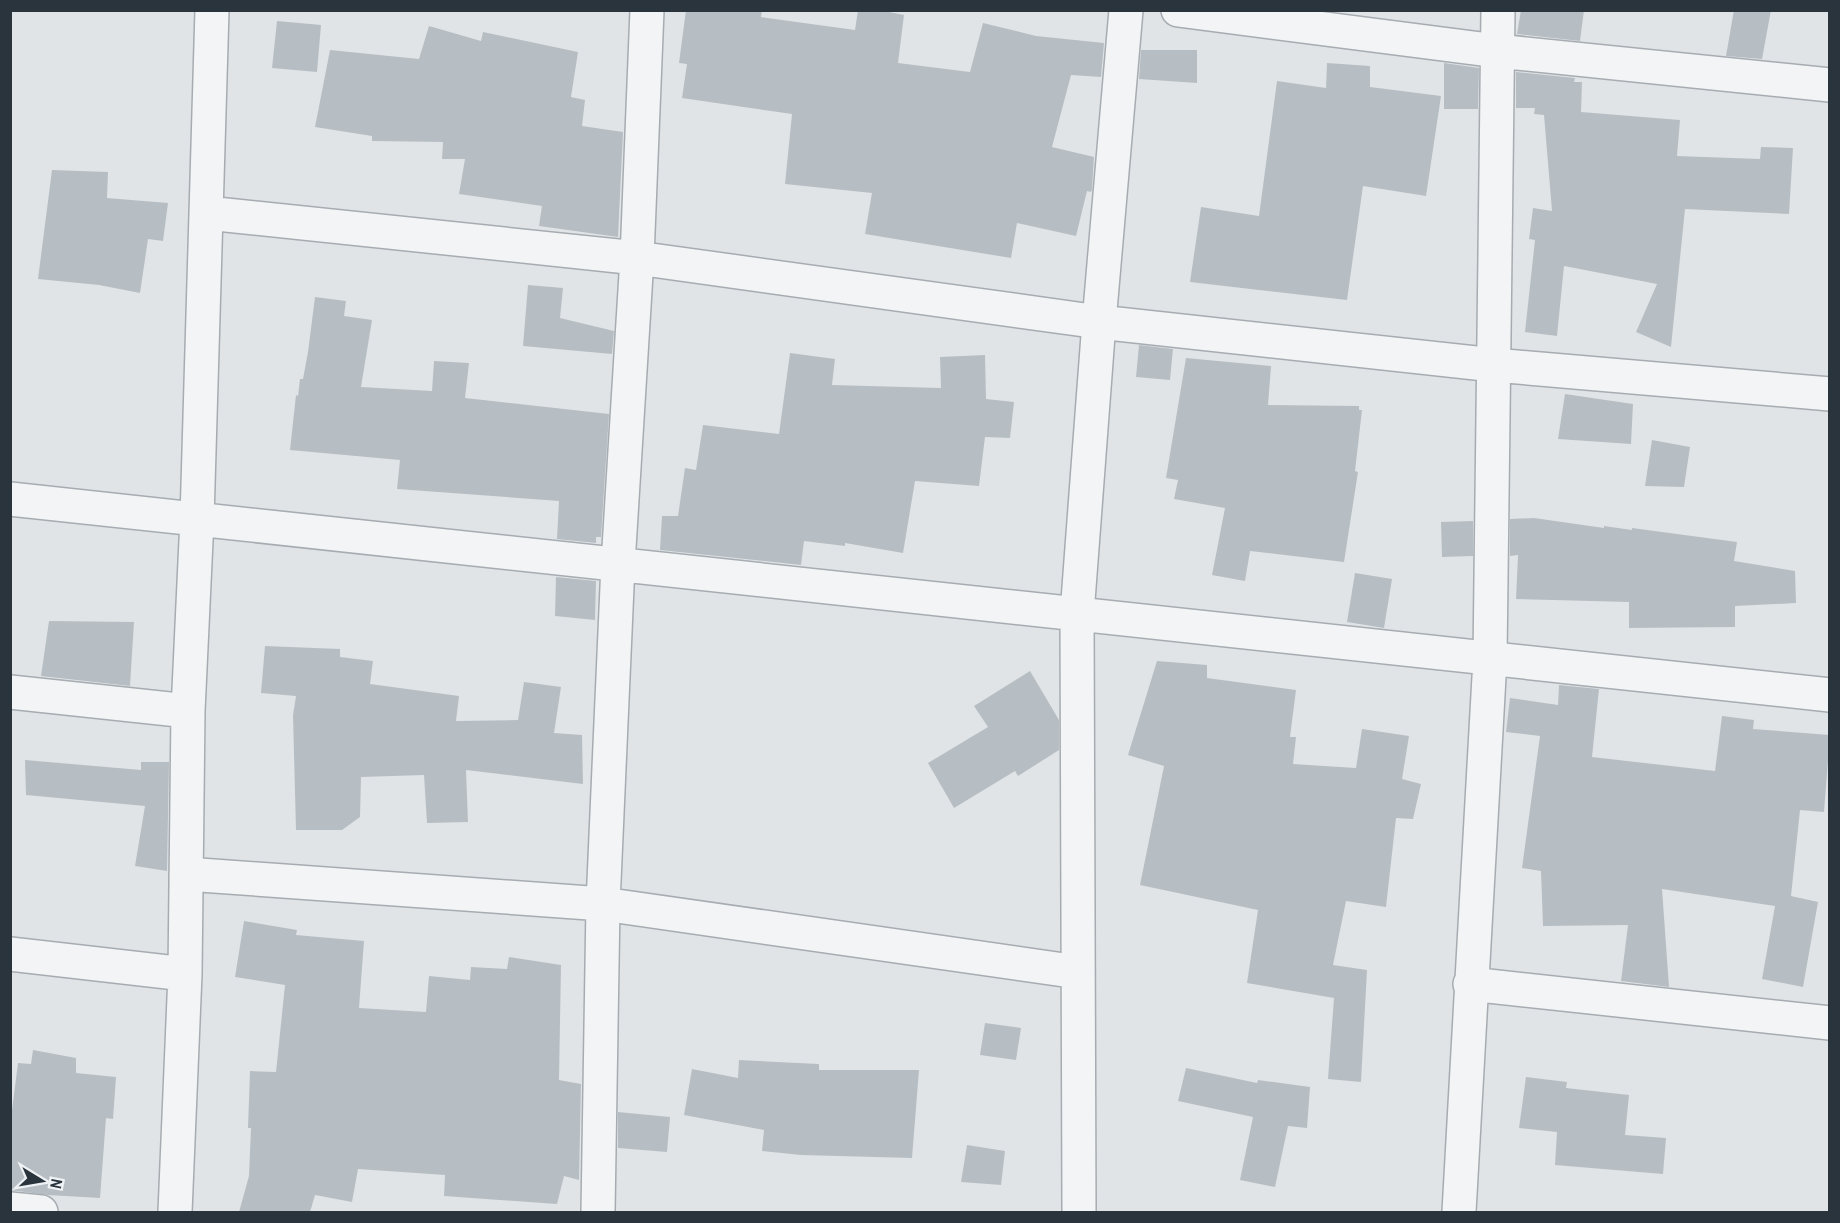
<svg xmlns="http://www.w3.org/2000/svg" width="1840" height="1223" font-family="'Archivo Narrow',sans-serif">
<rect width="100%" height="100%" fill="#e0e4e7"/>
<!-- building -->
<path fill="#b7bec3" d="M686,10H762L761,17L855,30L858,10H879L904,15L898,63L970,72L983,23L1036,36L1104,43L1101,77L1071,75L1052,147L1094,157L1092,189L1091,192L1087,191L1076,236L1017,223L1011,258L865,234L872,193L785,184L792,114L682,98L687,64L679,63Z
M1521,10H1584L1580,41L1517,34Z
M1734,10H1771L1762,59L1726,56Z
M277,21L321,25L317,72L272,68Z
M429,26L481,41L483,32L578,52L571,97L585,100L582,126L623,132L618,237L539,226L542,206L459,194L465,159H442L443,142L372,141V136L315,127L330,50L419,59Z
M1141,50H1197V83L1139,79Z
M1327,63L1370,66V87L1441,96L1426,196L1363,186L1347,300L1190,282L1201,207L1259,216L1277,81L1326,88Z
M1444,63L1479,68L1478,109H1444Z
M1516,72L1575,78L1574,82H1582L1581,112L1680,120L1677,156L1760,159L1761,147L1793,148L1789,214L1685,209L1671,347L1636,332L1657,284L1564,266L1557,336L1525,332L1535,240L1529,239L1533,208L1552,211L1544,115L1534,114L1535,108H1516Z
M52,170L108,172L107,198L168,203L163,241L148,239L140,293L99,285L38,279Z
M528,285L563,288L560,318L614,331L612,354L523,346Z
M315,297L346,301L344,316L372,320L361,387L432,391L434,361L469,363L465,398L609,414L601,537H596V543L557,539L559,501L397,489L400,460L290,450L296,395L298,396L300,379H303L308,352Z
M1139,345L1173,349L1170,380L1136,377Z
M790,353L835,359L832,385L941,388L940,357L985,355L986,399L1014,402L1010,438L985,437L979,486L915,481L903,553L845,543V546L804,541L801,565L660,550L662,516H678L685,468L696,470L703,425L779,434Z
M1186,358L1271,366L1268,405L1359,406V410H1362L1355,471L1358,472L1344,562L1250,551L1245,581L1212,575L1225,508L1174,499L1178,480L1166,478Z
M1565,394L1633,404L1631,444L1558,439Z
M1652,440L1690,447L1684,487L1645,486Z
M1534,518L1604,528V526L1632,530V528L1737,542L1734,561L1795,571L1796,603L1735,606V627L1629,628V602L1516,599L1518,555L1510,556V519Z
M1473,521V556L1442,557L1441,522Z
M1355,573L1392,579L1384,628L1347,622Z
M556,577L596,581L595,620L555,616Z
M49,621L134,622L130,686L41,676Z
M265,646L340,649V657L373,661L370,684L459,696L456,721L518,720L524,682L561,687L554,733L582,735L583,784L466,770L468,822L427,823L424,775L361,777L360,817L342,830H296L293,715L296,696L261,693Z
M1157,661L1207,665V678L1296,690L1290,737H1296L1293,764L1356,768L1362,729L1409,736L1402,779L1421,784L1413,819L1396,818L1386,907L1346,901L1333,965L1367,970L1361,1082L1328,1079L1334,998L1247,983L1258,910L1140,885L1164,766L1128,755Z
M1030,671L1059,720V750L1018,776L1015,771L954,808L928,763L988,727L974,706Z
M1559,685L1599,689L1592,757L1715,771L1722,716L1754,720L1753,729L1830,735L1824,812L1800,810L1791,896L1818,902L1803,987L1762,979L1775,906L1662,889L1669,987L1621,981L1628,925L1543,926L1541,871L1522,868L1540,736L1506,732L1510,698L1558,705Z
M25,760L141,770V762H169L167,871L135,866L145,806L26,795Z
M244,921L297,930L296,935L364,941L359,1008L426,1012L429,976L470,980L471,967L507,969L509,957L561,965L559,1080L581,1084L579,1180L564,1176L557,1204L444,1196L445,1175L358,1169L352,1202L315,1195L310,1212H239L249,1176L251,1128H248L250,1071L276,1072L285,985L235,977Z
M985,1023L1021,1028L1016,1060L980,1055Z
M33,1050L76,1058V1073L116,1077L113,1119L106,1118L100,1198L48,1195L10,1190V1126L18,1063L31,1064Z
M739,1060L819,1064V1070H919L912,1158L801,1155L762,1151L764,1130L684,1115L692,1069L738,1078Z
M1186,1068L1257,1083L1258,1080L1310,1087L1307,1128L1288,1126L1275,1187L1240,1180L1253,1117L1178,1101Z
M1526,1077L1567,1082L1566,1088L1629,1095L1625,1135L1666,1138L1663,1174L1555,1165L1557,1132L1519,1128Z
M618,1112L670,1117L667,1152L618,1148Z
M967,1145L1005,1151L1001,1185L961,1182Z"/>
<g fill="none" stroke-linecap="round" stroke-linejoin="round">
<defs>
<path id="street" d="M1178,10L1497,51L1830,85
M207,213L637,258L1099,322L1494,365L1830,394
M10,499L1830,695
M10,692L188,711
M186,874L603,904L1078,972
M10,954L185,974
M1470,984L1830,1023
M10,1209L41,1212
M175,1212L185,974L188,711L197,519L212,10
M598,1212L603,904L618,564L637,258L647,10
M1079,1212L1077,614L1099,322L1126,10
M1459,1212L1490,659L1498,10"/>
</defs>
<!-- street casing -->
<use href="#street" stroke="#a6acb1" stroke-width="36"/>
<!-- street -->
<use href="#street" stroke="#f2f4f6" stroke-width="33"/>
</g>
<!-- border -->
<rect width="1840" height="1223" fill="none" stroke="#2a343d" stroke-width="24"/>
<!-- north arrow -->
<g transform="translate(42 1181) rotate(101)" stroke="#eff2f5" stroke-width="4.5" paint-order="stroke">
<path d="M0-4.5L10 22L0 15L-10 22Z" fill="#2a343d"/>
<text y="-9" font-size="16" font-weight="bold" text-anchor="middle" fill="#2a343d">N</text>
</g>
</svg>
